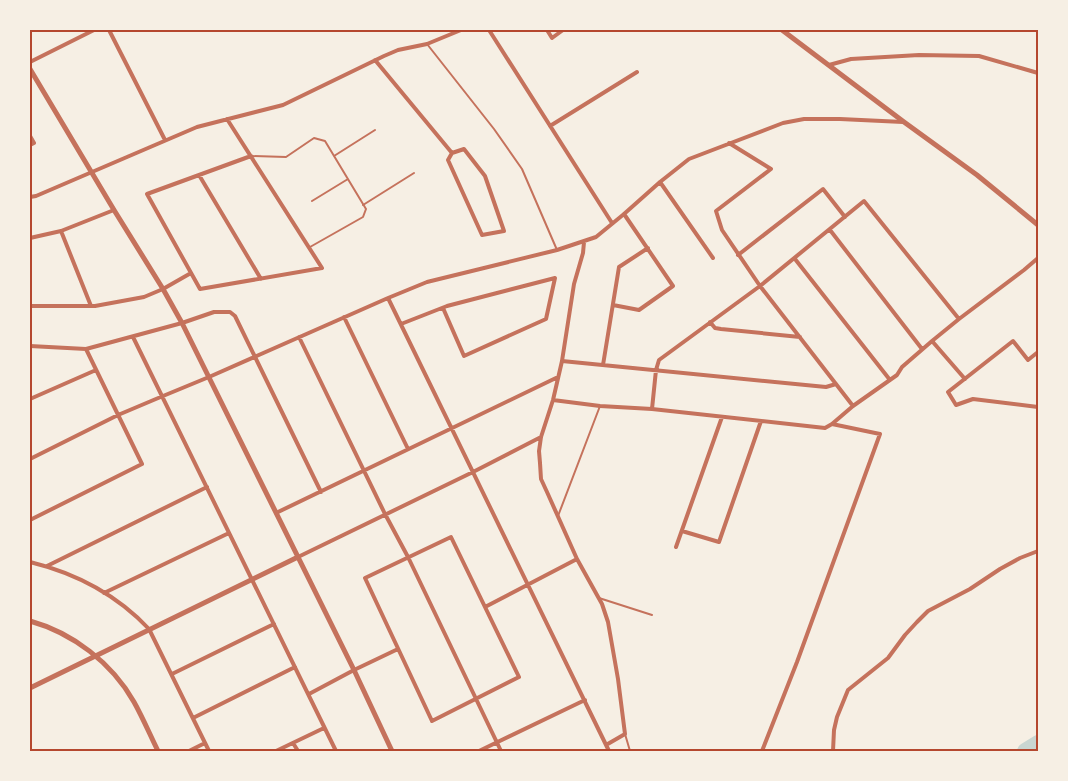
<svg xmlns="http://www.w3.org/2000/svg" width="1068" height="781" font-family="'Alegreya Sans',sans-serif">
<rect width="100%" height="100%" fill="#f6efe4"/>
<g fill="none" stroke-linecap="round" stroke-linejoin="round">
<!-- river -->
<path stroke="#c9d6d2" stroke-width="16" d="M1025,751L1038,743"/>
<!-- service -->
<path stroke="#c5725c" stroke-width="2" d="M427,44L494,129L522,169L557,250
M251,156L286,157L314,138L325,141L366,209L363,217L310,247
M334,156L375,130
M312,201L348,179
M363,205L414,173
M558,516L600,406
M599,598L652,615
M625,734L630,751"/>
<!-- minor -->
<path stroke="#c5725c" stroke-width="4" d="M109,30L165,140
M489,30L612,223
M547,30L552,38L563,30
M375,60L452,153L448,160L482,235L504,231L485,176L464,149L452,153
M30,62L94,30
M829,65L851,59L919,55L979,56L1038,73
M227,119L322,268L200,289L147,194L251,156
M550,126L637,72
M30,136L34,143L30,145
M729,143L771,169L716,211L722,230L760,286L853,406
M199,175L261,279
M660,182L713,258
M30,197L36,196L197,127L283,105L384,56L398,50L427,44L461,30
M830,230L922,349
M61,231L91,306
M30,238L61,231L114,210
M584,242L583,253L574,284L562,361L553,400L541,437L539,451L540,463L541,479L547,492L577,559L602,604L608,622L618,679L625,734L606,745
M738,255L823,189L845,217
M795,259L890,380
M388,298L609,751
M613,305L639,310L673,286L624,214
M30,306H95L144,297L163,289L191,273
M344,317L408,449
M710,322L715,328L721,329L800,337
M401,324L447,306L555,278L546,319L464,356L443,308
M133,337L336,751
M299,337L385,514L408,557L501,751
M932,341L965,379
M30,346L86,349L182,323L214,312H230L235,316L321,492
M1038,352L1028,360L1013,341L948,392L956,405L973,399L1038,407
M562,361L826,387L836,384
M603,365L619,267L648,248
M30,399L96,370
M553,400L600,406L652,409L825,428L832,424L853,406L897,375L902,367L932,341L959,319L1024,270L1038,258
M652,409L656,370L659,360L760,286L864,201L959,319
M30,459L118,415L163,396L209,377L388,298L427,282L557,250L596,237L624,214L660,182L689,159L783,123L804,119H840L903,122
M276,513L558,377
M30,520L142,464L86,349
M682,531L719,542L761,421
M451,537L519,677L432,721L365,578Z
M676,547L722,417
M298,557L473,472L541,437
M30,562C75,573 117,595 149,629L209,751
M47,566L207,487
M104,593L229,533
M485,607L577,559
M172,674L274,624
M309,694L354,670L398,649
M193,718L295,667
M293,743L298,751
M189,751L205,743
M276,751L324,728
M479,751L585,700
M762,751L797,662L880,434L832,424
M833,751L834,730L837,717L848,690L888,658L905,635L917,622L928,611L970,589L1000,569L1020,558L1038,551"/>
<!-- tertiary -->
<path stroke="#c5725c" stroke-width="5" d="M782,30L904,122L977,175L1038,225
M30,69L114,210L163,289L182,323L354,670L392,751
M30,621C73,633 112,663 134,702C143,718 150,735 158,751
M30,688L298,557"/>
</g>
<!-- border -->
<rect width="1068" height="781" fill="none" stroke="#f6efe4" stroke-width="62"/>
<rect x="31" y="31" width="1006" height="719" fill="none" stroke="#b5482f" stroke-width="2"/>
</svg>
